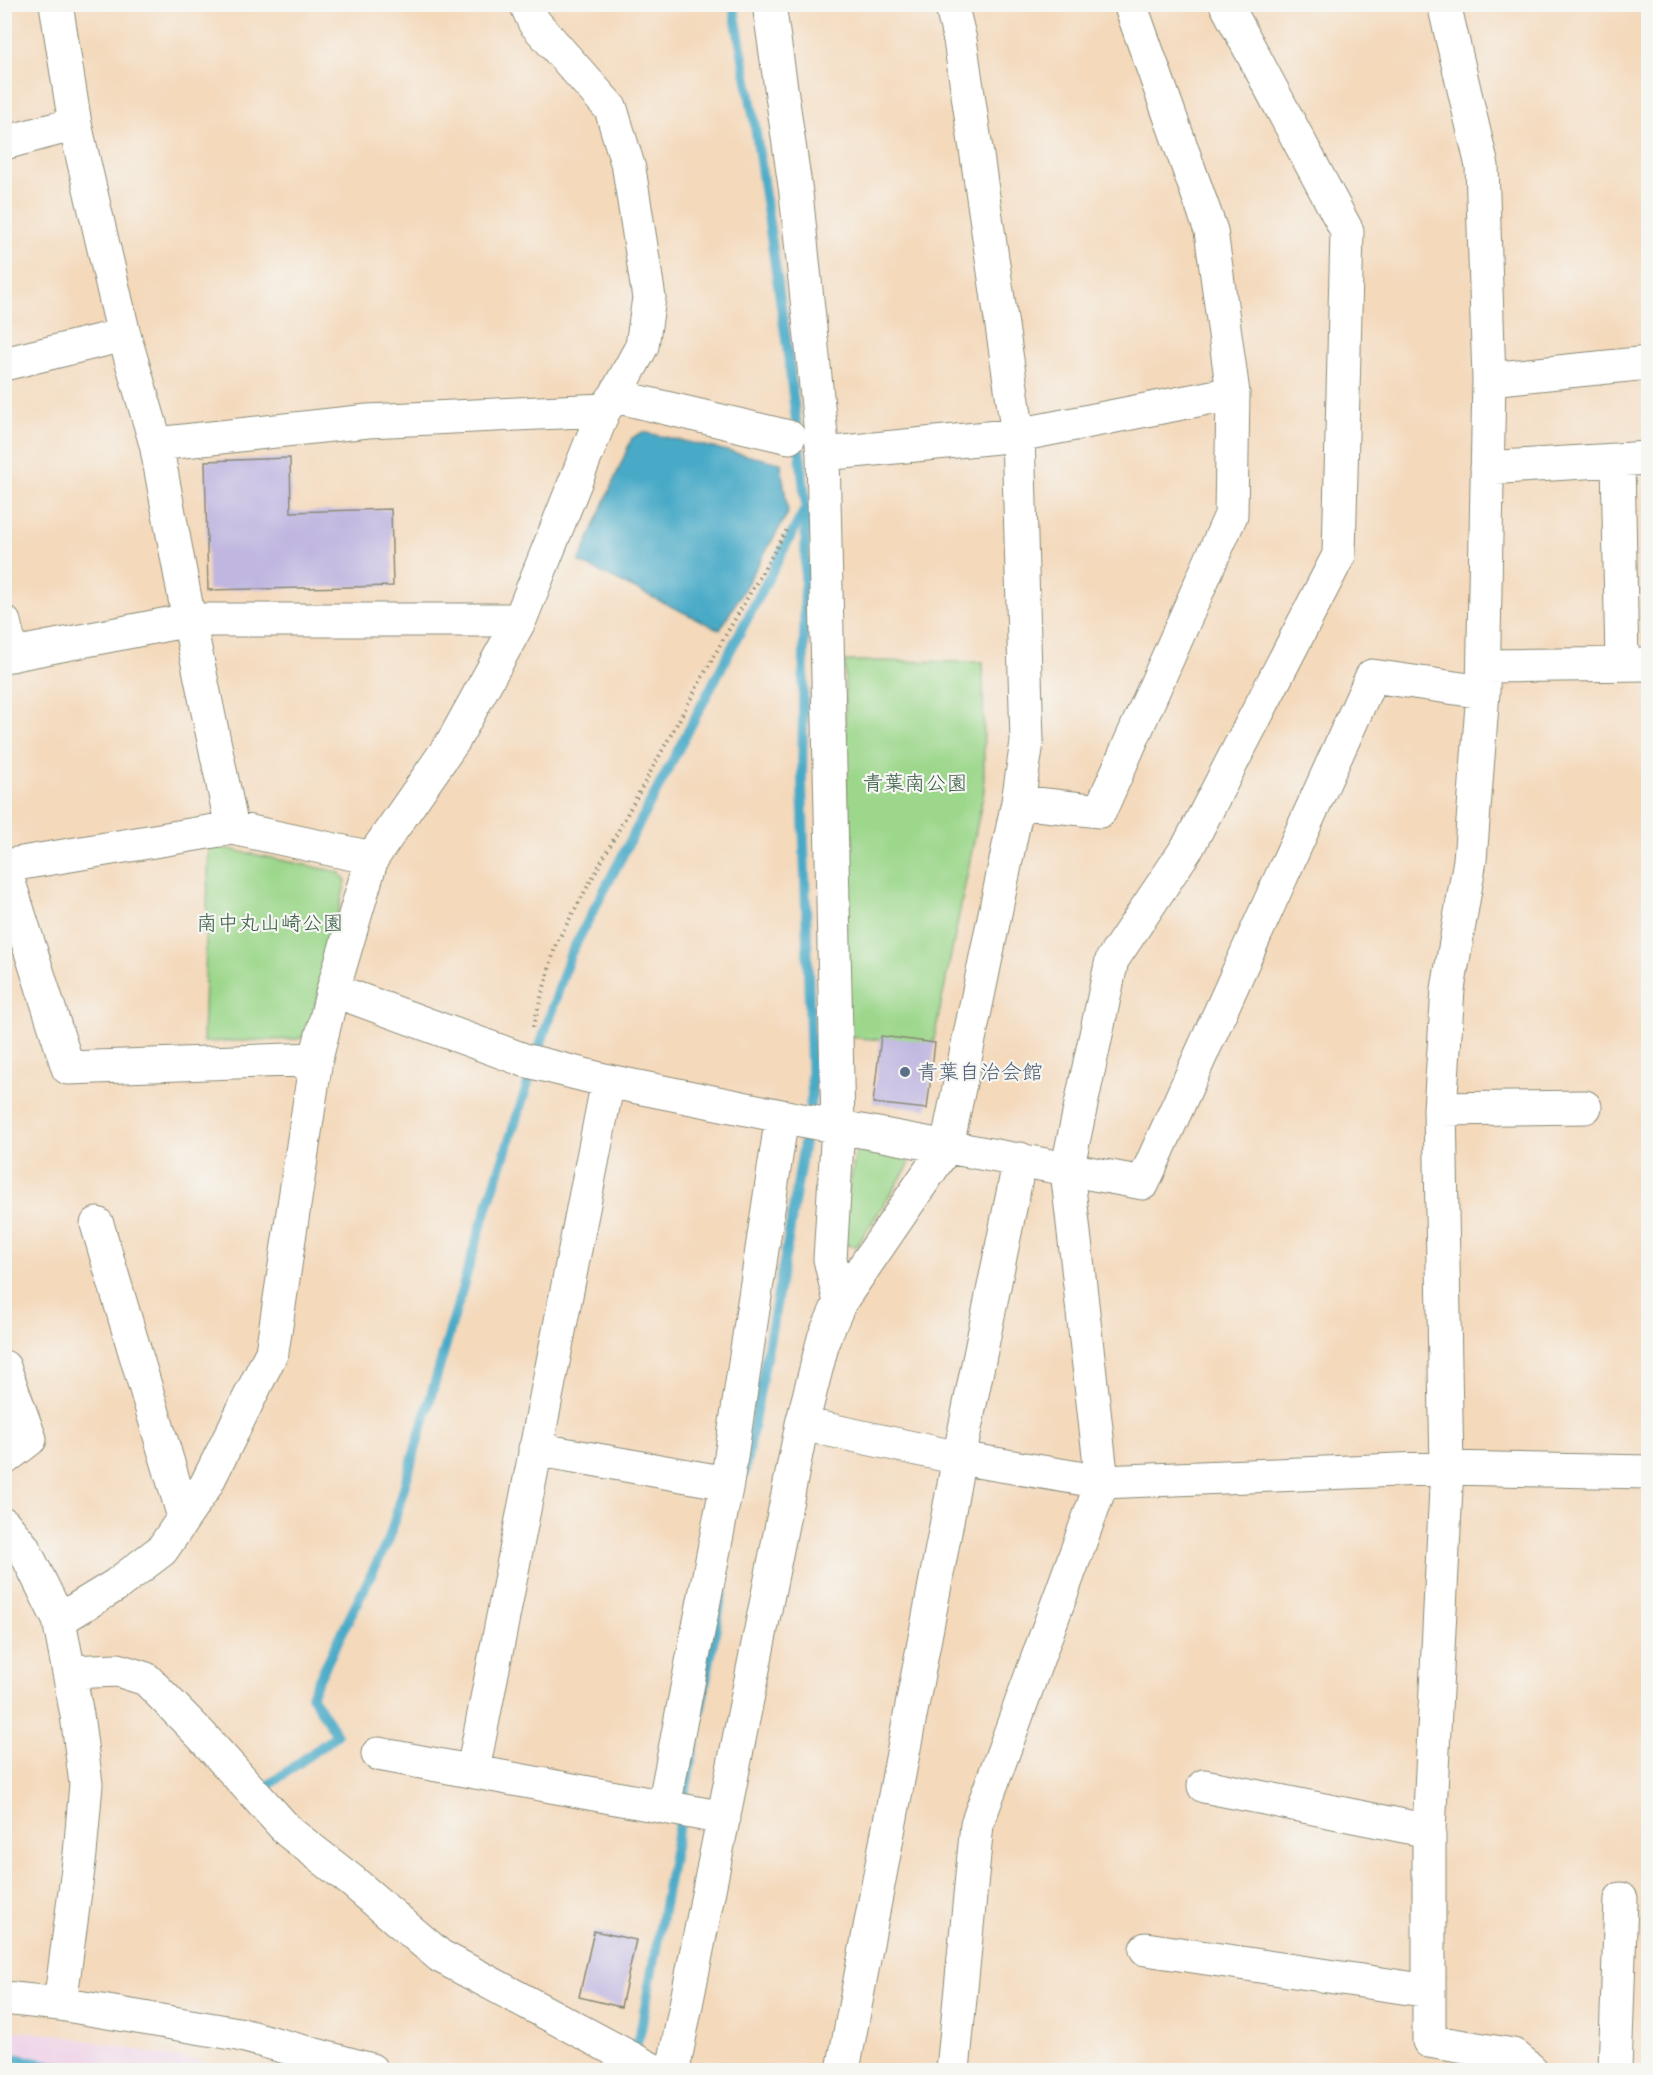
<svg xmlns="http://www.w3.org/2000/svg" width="1653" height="2075" font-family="Itim,'Klee One',sans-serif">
<rect width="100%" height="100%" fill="#f6f6f2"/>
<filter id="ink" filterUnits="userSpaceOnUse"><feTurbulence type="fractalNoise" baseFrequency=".0167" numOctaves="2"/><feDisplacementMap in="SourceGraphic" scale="12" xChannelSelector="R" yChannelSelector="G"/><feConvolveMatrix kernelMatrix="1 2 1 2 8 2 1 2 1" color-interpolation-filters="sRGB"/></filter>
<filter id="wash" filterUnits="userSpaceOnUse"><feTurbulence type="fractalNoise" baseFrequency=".008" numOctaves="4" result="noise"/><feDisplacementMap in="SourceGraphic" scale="24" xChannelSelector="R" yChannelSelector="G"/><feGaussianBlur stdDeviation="1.35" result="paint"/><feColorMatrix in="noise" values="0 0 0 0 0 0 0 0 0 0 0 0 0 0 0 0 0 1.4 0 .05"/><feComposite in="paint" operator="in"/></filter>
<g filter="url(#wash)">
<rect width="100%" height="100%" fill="#f4d9bb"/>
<!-- built -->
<path fill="#efd0e7" d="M5,2030L59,2035L242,2070H5Z"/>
<!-- green -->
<path fill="#9cd78b" stroke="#5e8a60" stroke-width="1.5" d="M845,661L983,662L984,791L933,1044L847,1037Z
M209,845L338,872L346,880L309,1033L298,1039L203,1042Z
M869,1140L907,1149L909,1165L856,1247L839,1242L856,1151Z"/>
<!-- water -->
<path fill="#48aac7" stroke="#34747e" stroke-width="1.5" d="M643,432L781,463L788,513L720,630L579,562L632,438Z"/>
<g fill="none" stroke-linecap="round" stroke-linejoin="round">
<!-- stream -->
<path stroke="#48aac7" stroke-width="10" d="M733,4L754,119L788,354L806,506L802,783L812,1094L788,1241L744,1475
M262,1790L337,1735L311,1695L389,1539L478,1235L570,955L805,509
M633,2055L641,2029L725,1578
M4,2056L72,2070"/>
</g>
<g id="blocks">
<!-- building -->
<path fill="#c0b6e0" d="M290,458L291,512L391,509L393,586L208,590L205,461Z
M881,1036L935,1043L927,1109L873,1103Z
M594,1931L636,1940L621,2007L579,1997Z"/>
</g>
</g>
<g filter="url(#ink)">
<use href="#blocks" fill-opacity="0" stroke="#8a8b78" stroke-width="1.5"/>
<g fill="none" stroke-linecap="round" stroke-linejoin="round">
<defs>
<path id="minor" d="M56,4L75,124L124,335L156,444
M769,4L796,193L823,454L838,1126L830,1259L840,1302
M1444,4L1482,166L1489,379L1483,692L1470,860L1448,989L1440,1109L1447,1468L1429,1831V2041L1513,2055L1531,2070
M4,143L75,124
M4,364L124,335
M1489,379L1648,363
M615,396L789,437
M823,454L1018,435L1233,393
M1618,460L1622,664
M1487,468L1648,458
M4,622L12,655
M4,656L189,620H520
M1484,666L1648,664
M1018,802L1100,811L1231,515L1233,393L1211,231L1130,4
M232,828L189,620L156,444L368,421L604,410
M4,866L232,828L372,858
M4,867L68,1068L316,1059
M333,990L524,1060L608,1081L796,1119L1143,1183L1372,676L1483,692
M1440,1109L1585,1107
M97,1224L184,1517
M4,1367L30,1439L4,1459
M802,1424L959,1458L1102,1482L1447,1468L1648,1472
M535,1449L727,1483
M4,1524L23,1547L59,1620L77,1715L86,1784L80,1854L60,2004
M59,1620L116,1585L162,1550L206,1485L272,1352L316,1059L333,990L372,858L454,740L520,620L604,410L615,396L642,346L649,298L629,169L611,109L534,22L526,4
M70,1672L118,1670L146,1679L201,1735L289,1832L352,1881L440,1956L653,2070
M378,1754L724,1818
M473,1770L608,1081
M1204,1786L1429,1831
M664,1806L727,1483L782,1116
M1146,1949L1429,1991
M4,1998L60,2004L238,2034L371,2070
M673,2070L802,1424L824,1338L840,1302L947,1146L1018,802L1027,742L1018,435L960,40L951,4
M843,2070L959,1458L1020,1159
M953,2070L977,1824L1102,1482L1067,1170L1112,960L1189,845L1339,555L1347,231L1226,4
M1615,2070L1621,1899"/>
</defs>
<!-- minor casing -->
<use href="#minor" stroke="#8a8b78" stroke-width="35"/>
<!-- path -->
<path stroke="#8a8b78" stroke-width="4" stroke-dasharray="1.5 4.5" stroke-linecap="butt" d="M533,1027L556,944L724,638L788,528"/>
<!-- minor -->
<use href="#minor" stroke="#fff" stroke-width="33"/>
</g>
</g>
<!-- markers -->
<circle fill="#5c6f8a" stroke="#f6f6f2" stroke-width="2" cx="905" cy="1072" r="6"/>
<g text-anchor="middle" stroke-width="4.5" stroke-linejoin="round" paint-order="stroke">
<!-- park labels -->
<g font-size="21" fill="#385c45" stroke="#f6f6f2">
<text x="915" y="790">青葉南公園</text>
<text x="270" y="930">南中丸山崎公園</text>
</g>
<!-- service labels -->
<g font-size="21" fill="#4e5e75" stroke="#f6f6f2" text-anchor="start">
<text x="917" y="1079">青葉自治会館</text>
</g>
</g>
<!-- margin -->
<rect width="1653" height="2075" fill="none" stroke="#f6f6f2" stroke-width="24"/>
</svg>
